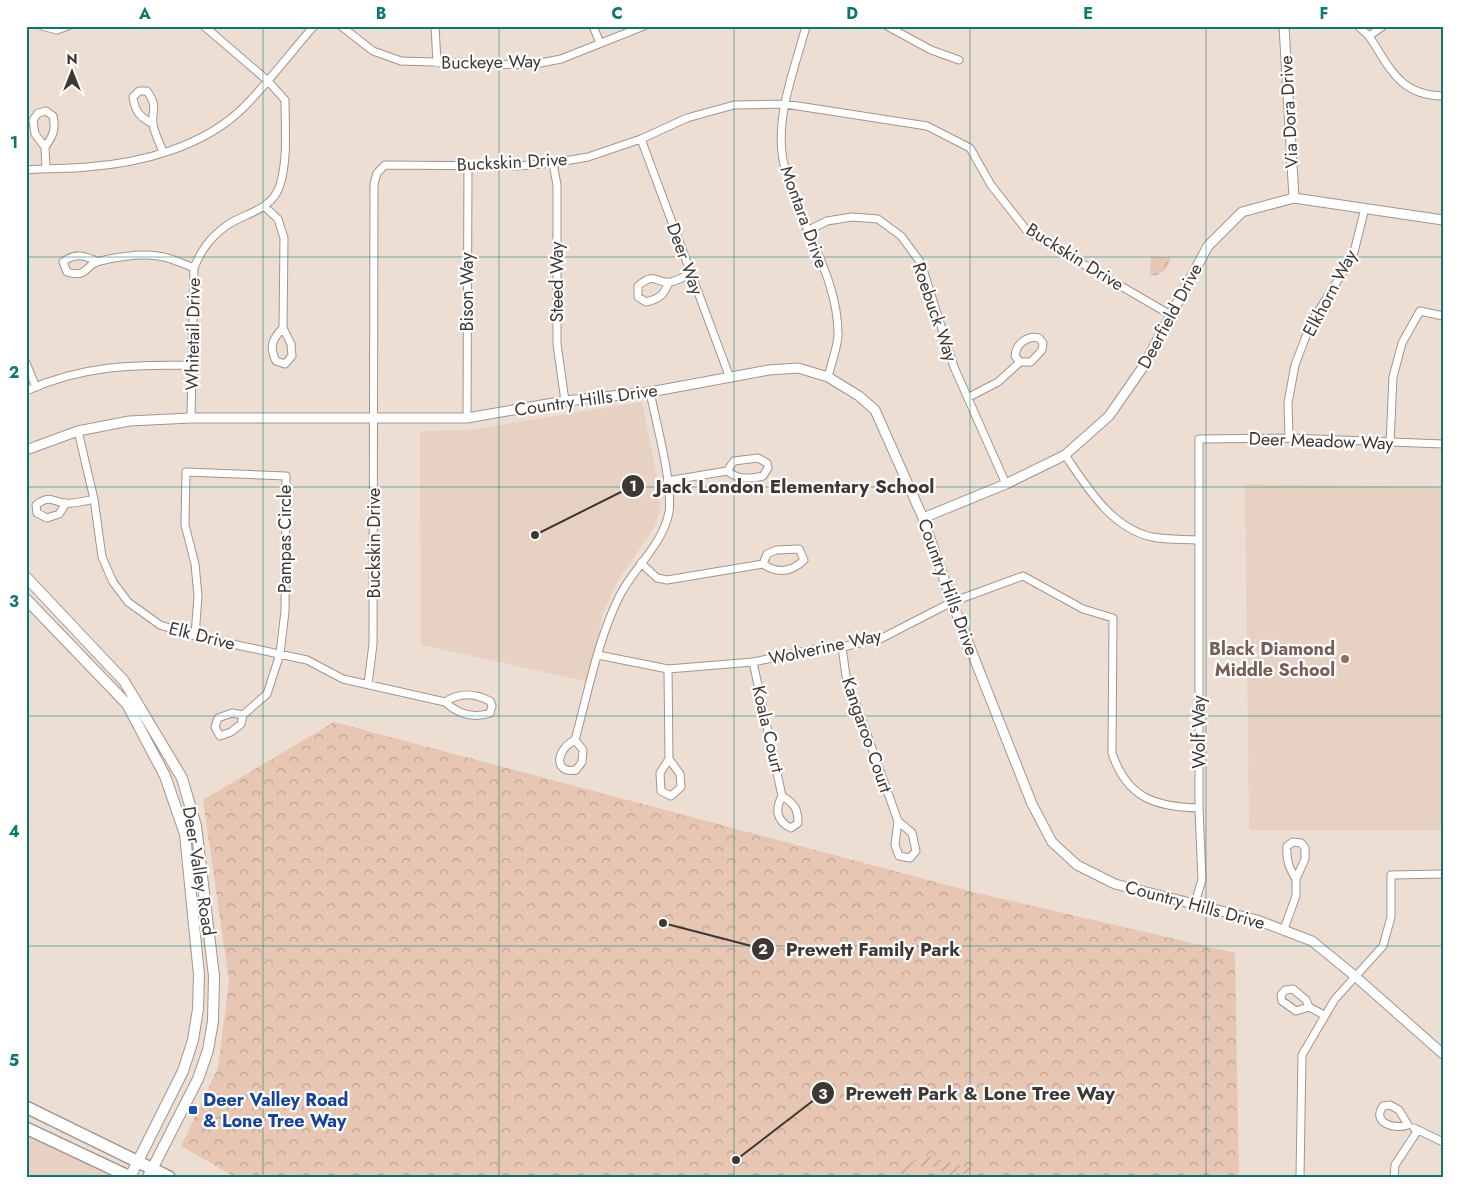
<svg xmlns="http://www.w3.org/2000/svg" width="1469" height="1203" font-family="Jost,sans-serif">
<defs>
<pattern id="park-crowns" width="20" height="18" patternUnits="userSpaceOnUse" patternTransform="scale(1.25)"><rect width="20" height="18" fill="#e7c7b3"/><path d="M2 6a3 3 0 1 1 6 0M12 15a3 3 0 1 1 6 0" fill="none" stroke="#bda392"/></pattern>
<pattern id="garden-furrows" width="10" height="10" patternUnits="userSpaceOnUse" patternTransform="scale(1.25)"><rect width="10" height="10" fill="#e7c7b3"/><path d="M-1 1l2-2M0 10L10 0M9 11l2-2" fill="none" stroke="#bda392"/></pattern>
</defs>
<rect width="100%" height="100%" fill="#edded4"/>
<!-- built -->
<path fill="#e7d1c3" d="M642,402L657,476L660,507L655,526L617,582L603,613L589,682L421,645L420,431L468,430Z
M1245,484L1443,487V830H1249Z
M26,1133L113,1177H26Z"/>
<!-- park -->
<path fill="url(#park-crowns)" d="M1151,257H1170C1169,268 1161,277 1150,275Z
M334,722L977,893L1235,953L1239,1177H235L181,1146L218,1068L229,981L203,800Z"/>
<!-- garden -->
<path fill="url(#garden-furrows)" d="M924,1155L974,1169V1173L968,1176L960,1171L953,1177H946L943,1172L933,1167V1165L929,1162L924,1166H912L907,1173L908,1177H903L900,1172H898L897,1170Z"/>
<g fill="none" stroke-linecap="round" stroke-linejoin="round">
<defs>
<path id="minor" d="M42,26L57,30L68,26
M341,26L373,51L401,61L530,65L561,59L644,26
M435,26L437,63
M593,26L600,43
M806,26C795,68 775,116 783,160C795,220 839,274 838,336C837,349 831,364 828,377
M887,26L931,50L959,60
M1358,26L1369,36
M1383,26L1369,36C1391,69 1399,95 1443,96
M153,124C140,117 135,112 133,97L139,91H147C159,108 151,110 153,125C155,134 160,144 163,152
M641,139L730,378
M45,147C53,136 56,130 53,116L46,111L38,113L33,120L35,134L45,147L46,168
M553,163L557,185V344L565,401
M26,170C47,168 67,169 87,167C141,163 204,147 244,107C269,82 290,53 314,26
M264,206L278,219L284,238L283,328L291,344L292,356L285,364L276,361C269,347 272,339 283,328
M807,231L827,221L852,217L878,219L901,236L921,263L954,367L1006,484
M96,261C84,255 75,253 63,262L67,272C88,279 85,264 100,261C117,257 140,253 158,256C170,257 183,264 194,268
M669,282C664,295 659,299 646,302L638,297V286C656,270 656,285 671,282C678,280 684,277 690,274
M26,363L36,387
M26,391C83,365 132,365 193,365
M969,397L998,382L1020,362H1031L1042,350L1043,343L1039,338C1027,335 1016,344 1015,356L1020,362
M191,418L194,268C201,250 210,238 226,226C244,213 272,211 280,185C288,159 285,128 285,100L268,81L204,26
M467,418L468,165
M78,431L94,499L102,557L113,582L128,602L160,625L195,636L307,660L343,679L445,702C458,714 473,719 490,713L492,706L490,701C474,693 460,692 445,702
M1289,438L1288,403L1295,365L1311,323L1353,256L1365,208
M1390,444L1393,377L1402,343L1420,311L1443,316
M1065,455C1087,487 1111,528 1152,537C1167,540 1183,539 1198,540
M667,481L727,471C739,480 749,479 763,476L768,468L767,463L758,458L734,461L727,471
M66,503L59,514L47,518L37,513L36,505C50,494 52,502 66,503C74,504 86,501 94,499
M641,563L657,578L667,580L763,564C777,574 792,572 804,560L799,549L776,550L767,554L763,564
M195,636L198,596L195,564L185,525L186,472L286,476L285,611L280,654L267,694L243,715L241,724L231,732L220,736L215,727L218,718L232,713L243,715
M842,647L846,676L898,821L895,845L899,856L910,858L916,851L912,833L898,821
M598,655L668,669L753,662L816,649L842,647L882,638L952,602L1023,576L1083,609L1113,618L1112,753C1127,798 1155,807 1199,808
M753,662L782,796C775,809 776,821 791,828L798,823C798,809 795,804 782,796
M668,669L669,759L660,773L661,791L671,796L681,787L680,774L669,759
M368,684L373,644L374,184L377,173L385,165L518,166L553,163L588,157L641,139L687,118L734,105L785,104L927,126L970,148L991,185L1028,232L1169,314
M575,740L583,750L582,762L576,770C553,774 556,749 575,740C588,693 597,642 619,597C633,568 663,545 669,512C673,484 656,422 650,392
M1194,905L1202,880L1199,808V439L1289,438L1443,444
M1284,929L1296,896V879L1305,859V848L1301,843L1293,842L1287,846C1286,860 1289,868 1296,879
M1293,989L1306,1000L1309,1007L1296,1011L1282,1001L1281,995L1285,990Z
M1309,1007L1324,1015
M1390,1105L1399,1110L1408,1125C1395,1130 1371,1123 1383,1106Z
M1414,1128L1443,1142
M1300,1177L1302,1055L1335,999L1383,946L1391,917V875L1443,874
M1394,1177L1395,1165L1418,1130"/>
<path id="tertiary" d="M1284,26L1294,198
M26,450L78,431L129,421L191,418H467L565,401L650,392L769,370L798,368L828,377L859,396L875,410L923,518L952,602L1032,804L1052,842L1077,865L1115,884L1257,920L1312,941L1356,977L1443,1054
M923,518L1006,484L1065,455L1109,416L1143,367L1208,246L1242,212L1294,198L1443,220"/>
<path id="secondary" d="M26,577L124,681L182,778L196,826L214,976L213,1021L208,1050L198,1079L148,1177
M26,599L127,704L165,776L185,834L199,975L198,1009L193,1040L183,1071L130,1177"/>
<path id="primary" d="M26,1107L169,1177
M26,1128L130,1177"/>
</defs>
<!-- minor casing -->
<use href="#minor" stroke="#a4958c" stroke-width="9"/>
<!-- tertiary casing -->
<use href="#tertiary" stroke="#a4958c" stroke-width="11"/>
<!-- secondary casing -->
<use href="#secondary" stroke="#a4958c" stroke-width="12"/>
<!-- primary casing -->
<use href="#primary" stroke="#a4958c" stroke-width="14"/>
<!-- minor -->
<use href="#minor" stroke="#fff" stroke-width="7"/>
<!-- tertiary -->
<use href="#tertiary" stroke="#fff" stroke-width="9"/>
<!-- secondary -->
<use href="#secondary" stroke="#fff" stroke-width="10"/>
<!-- primary -->
<use href="#primary" stroke="#fff" stroke-width="11"/>
</g>
<!-- grid -->
<path fill="none" stroke="#0f766e" stroke-width="1" stroke-opacity="0.55" d="M263,26V1177M499,26V1177M734,26V1177M970,26V1177M1206,26V1177M26,257H1443M26,487H1443M26,716H1443M26,946H1443"/>
<!-- markers -->
<circle fill="#8d6e63" stroke="#fff" stroke-width="2" cx="1345" cy="659" r="5"/>
<rect fill="#1a4fb4" stroke="#fff" stroke-width="2" x="188" y="1105" width="10" height="10" rx="2.5"/>
<g text-anchor="middle" stroke-width="4.5" stroke-linejoin="round" paint-order="stroke">
<!-- street labels -->
<g font-size="18" fill="#3e3834" stroke="#fff">
<text transform="translate(491 62) rotate(-1)" y="6">Buckeye Way</text>
<text transform="translate(1289 112) rotate(-93)" y="6">Via Dora Drive</text>
<text transform="translate(512 162) rotate(-3)" y="6">Buckskin Drive</text>
<text transform="translate(804 217) rotate(70)" y="6">Montara Drive</text>
<text transform="translate(1075 257) rotate(32)" y="6">Buckskin Drive</text>
<text transform="translate(685 259) rotate(70)" y="6">Deer Way</text>
<text transform="translate(557 282) rotate(-90)" y="6">Steed Way</text>
<text transform="translate(467 292) rotate(-90)" y="6">Bison Way</text>
<text transform="translate(1330 293) rotate(-62)" y="6">Elkhorn Way</text>
<text transform="translate(935 312) rotate(71)" y="6">Roebuck Way</text>
<text transform="translate(1170 316) rotate(-62)" y="6">Deerfield Drive</text>
<text transform="translate(193 334) rotate(-89)" y="6">Whitetail Drive</text>
<text transform="translate(586 400) rotate(-8)" y="6">Country Hills Drive</text>
<text transform="translate(1321 441) rotate(2)" y="6">Deer Meadow Way</text>
<text transform="translate(285 539) rotate(-90)" y="6">Pampas Circle</text>
<text transform="translate(374 543) rotate(-90)" y="6">Buckskin Drive</text>
<text transform="translate(948 587) rotate(70)" y="6">Country Hills Drive</text>
<text transform="translate(202 636) rotate(14)" y="6">Elk Drive</text>
<text transform="translate(825 647) rotate(-12)" y="6">Wolverine Way</text>
<text transform="translate(768 729) rotate(77)" y="6">Koala Court</text>
<text transform="translate(1199 732) rotate(-90)" y="6">Wolf Way</text>
<text transform="translate(867 735) rotate(71)" y="6">Kangaroo Court</text>
<text transform="translate(199 871) rotate(81)" y="6">Deer Valley Road</text>
<text transform="translate(1195 905) rotate(15)" y="6">Country Hills Drive</text>
</g>
<!-- education labels -->
<g font-size="18" font-weight="bold" fill="#785e54" stroke="#fff" text-anchor="end">
<text x="1335" y="655">Black Diamond<tspan x="1335" dy="21">Middle School</tspan></text>
</g>
<!-- transit labels -->
<g font-size="18" font-weight="bold" fill="#164399" stroke="#fff" text-anchor="start">
<text x="203" y="1106">Deer Valley Road<tspan x="203" dy="21">&amp; Lone Tree Way</tspan></text>
</g>
</g>
<!-- callouts -->
<path fill="none" stroke="#3e3834" stroke-width="2" d="M535 535L633 486M663 923L763 949M736 1160L823 1093"/>
<g fill="#3e3834" stroke="#fff" stroke-width="2">
<circle cx="535" cy="535" r="5"/>
<circle cx="663" cy="923" r="5"/>
<circle cx="736" cy="1160" r="5"/>
<circle cx="633" cy="486" r="12"/>
<circle cx="763" cy="949" r="12"/>
<circle cx="823" cy="1093" r="12"/>
</g>
<g font-size="15" text-anchor="middle" font-weight="bold" fill="#fff">
<text x="633" y="491">1</text>
<text x="763" y="954">2</text>
<text x="823" y="1099">3</text>
</g>
<g font-size="19" text-anchor="middle" font-weight="bold" fill="#3e3834" stroke="#fff" stroke-width="4.5" stroke-linejoin="round" paint-order="stroke">
<text x="795" y="493">Jack London Elementary School</text>
<text x="873" y="956">Prewett Family Park</text>
<text x="980" y="1100">Prewett Park &amp; Lone Tree Way</text>
</g>
<!-- border -->
<rect width="1469" height="1203" fill="none" stroke="#ffffff" stroke-width="55"/>
<!-- north arrow -->
<g transform="translate(72 72)" stroke="#ffffff" stroke-width="4" paint-order="stroke">
<path d="M0-4L9 19L0 12L-9 19Z" fill="#3e3834"/>
<text y="-8" font-size="14" font-weight="bold" text-anchor="middle" fill="#3e3834">N</text>
</g>
<rect x="28" y="28" width="1414" height="1148" fill="none" stroke="#0f766e" stroke-width="2"/>
<g font-size="16" text-anchor="middle" font-weight="bold" fill="#0f766e">
<text x="145" y="19">A</text>
<text x="381" y="19">B</text>
<text x="617" y="19">C</text>
<text x="852" y="19">D</text>
<text x="1088" y="19">E</text>
<text x="1324" y="19">F</text>
<text x="14" y="148">1</text>
<text x="14" y="378">2</text>
<text x="14" y="607">3</text>
<text x="14" y="837">4</text>
<text x="14" y="1066">5</text>
</g>
</svg>
